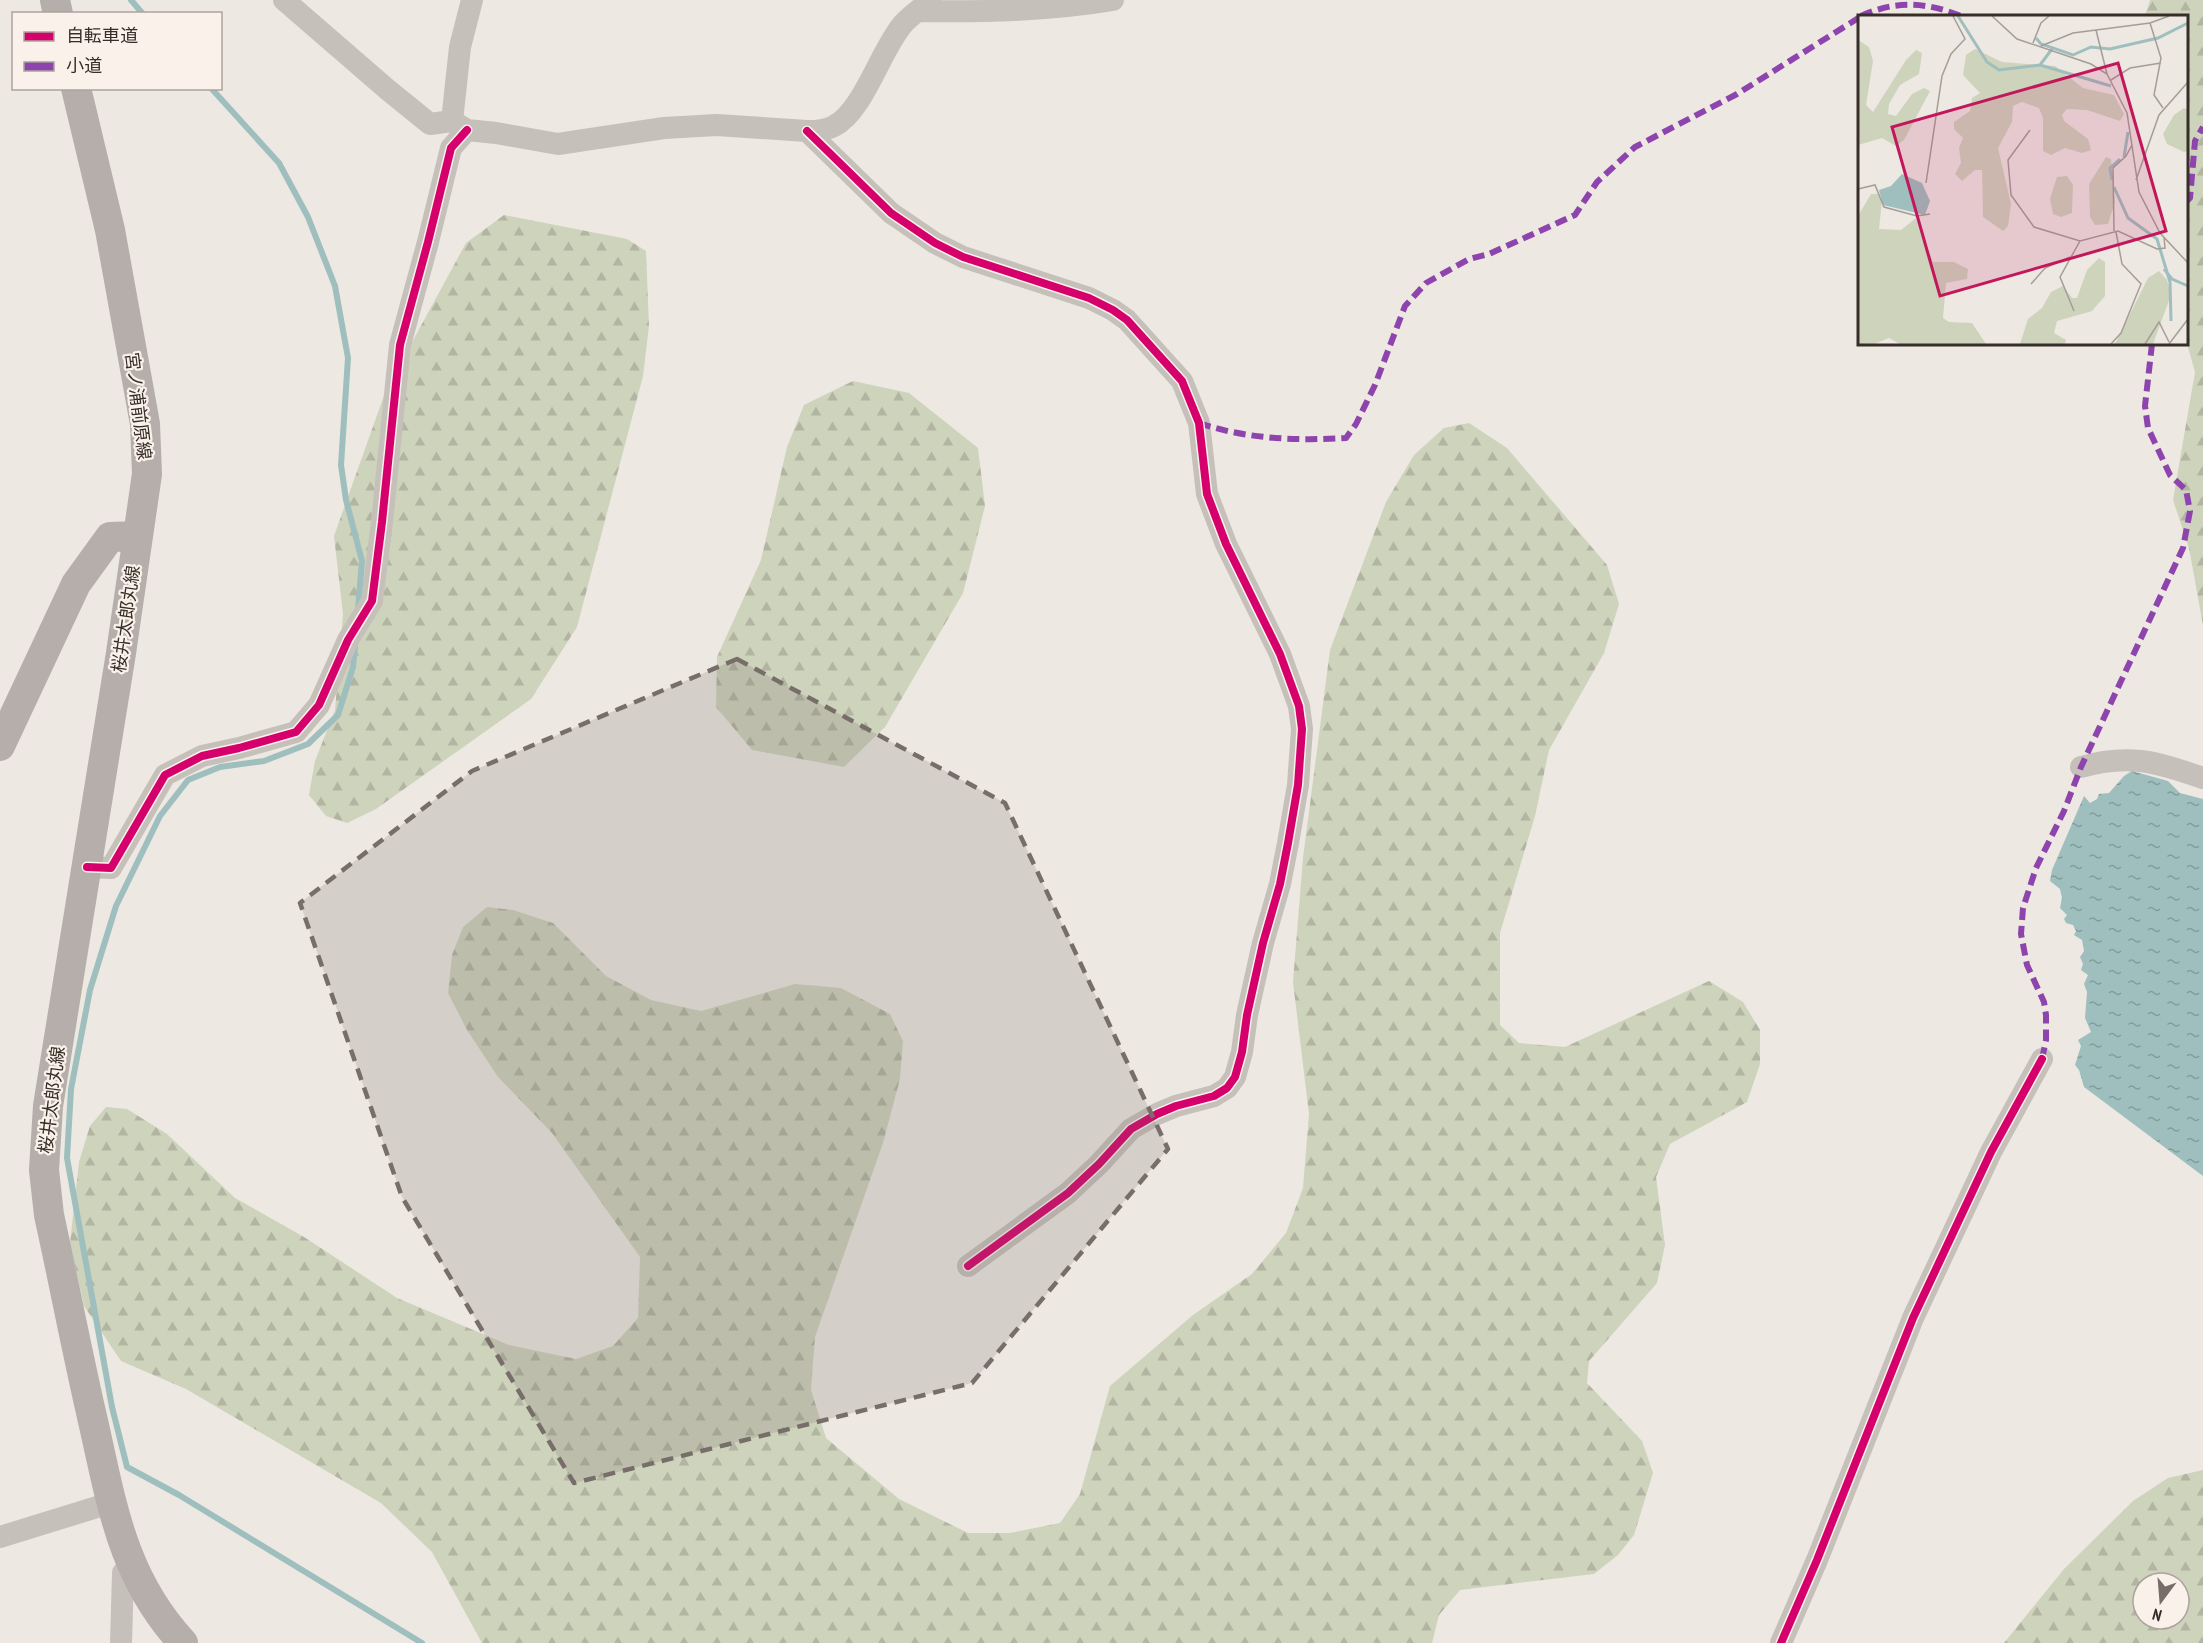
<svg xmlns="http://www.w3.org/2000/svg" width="2203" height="1643" font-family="'PT Sans Narrow','Noto Sans JP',sans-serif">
<defs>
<pattern id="forest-firs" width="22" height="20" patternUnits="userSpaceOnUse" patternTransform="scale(1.5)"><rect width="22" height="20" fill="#ced3bc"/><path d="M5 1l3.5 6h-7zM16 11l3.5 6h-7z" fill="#b2b5a2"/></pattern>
<pattern id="water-ripples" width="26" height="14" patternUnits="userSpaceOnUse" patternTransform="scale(1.5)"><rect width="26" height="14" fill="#9ebfbe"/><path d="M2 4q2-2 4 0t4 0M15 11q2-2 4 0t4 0" fill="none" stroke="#829c9a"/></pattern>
</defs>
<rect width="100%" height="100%" fill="#ede8e2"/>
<!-- forest -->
<path fill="url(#forest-firs)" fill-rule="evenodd" d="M2150,0H2203V625L2189,548L2173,500L2195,372L2186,340V16H2145Z
M504,215L627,239L646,251L649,326L643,376L577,627L531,699L376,809L347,823L326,816L309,795L315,761L335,710L343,614L334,536L386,390L466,243Z
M853,381L909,393L978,448L985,506L963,593L885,727L844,767L752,750L716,707L717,657L761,560L787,447L804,405Z
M1469,423L1507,448L1607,565L1619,604L1604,653L1549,750L1535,816L1500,933V1025L1519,1043L1565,1047L1709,981L1743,1002L1760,1030V1064L1747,1102L1670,1144L1656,1177L1665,1245L1657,1283L1589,1361L1587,1383L1642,1441L1653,1473L1634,1535L1618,1555L1594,1574L1460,1590L1439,1615L1432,1643H482L432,1552L381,1503L186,1389L121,1361L84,1306L70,1243L79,1162L90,1126L106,1107L127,1109L167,1134L235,1198L304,1237L397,1298L509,1345L576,1359L613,1346L638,1318L640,1257L552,1133L498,1077L467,1030L448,993L452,955L463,927L487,907L513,910L553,923L606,976L651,1000L701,1011L795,984L841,988L890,1014L903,1041L900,1079L883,1143L815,1337L811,1390L826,1438L899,1499L968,1533H1010L1060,1523L1080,1494L1110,1386L1193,1315L1252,1274L1286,1233L1303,1188L1309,1114L1293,982L1303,858L1330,650L1386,502L1414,455L1444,428Z
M2203,1470V1643H2004L2064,1569L2133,1501L2168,1478ZM2143,1583H2179V1619H2143Z"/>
<!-- water -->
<path fill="url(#water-ripples)" d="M2132,771L2168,781L2180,793L2203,799V1176L2084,1087L2079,1070L2075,1065L2081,1046L2078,1040L2091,1032L2085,1018L2087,992L2084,984L2088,975L2081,970L2083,964L2080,957L2084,951L2082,940L2074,935L2076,931L2073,925L2066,923L2064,919L2067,915L2060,908L2062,898L2060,889L2050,881L2052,870L2084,796L2090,803L2097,799L2099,794L2109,793L2124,776Z"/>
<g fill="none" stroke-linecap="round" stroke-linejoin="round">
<!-- stream -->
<path stroke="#9ebfbe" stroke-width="6" d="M131,0L143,14
M211,88L279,163L308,217L335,286L348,358L341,465L346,500L362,561L358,609
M355,646L353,667L338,715L308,744L264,761L220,767L188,780L160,816L116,906L90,990L71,1089L67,1158L112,1407L127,1467L179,1495L422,1643"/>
<!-- minor -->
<path stroke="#c6c0bb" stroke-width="22" d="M284,0L388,90L430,124L452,121L467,130L496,133L558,144L664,128L717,125L807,131C816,131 825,131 834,126C863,112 881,49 903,24C911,15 922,8 931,0
M918,11C983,12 1048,11 1113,0
M452,121L460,47L472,0
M807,131L891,213L935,243L963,257L1089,298L1113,310L1127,320L1182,381L1199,423L1207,494L1226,544L1280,654L1299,706L1302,729L1298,785L1288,843L1280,884L1263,943L1247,1015L1242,1052L1235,1077L1227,1088L1214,1096L1176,1106L1157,1114L1131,1129L1099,1164L1068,1193L968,1266
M2081,767C2129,753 2157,762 2203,778
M87,867L111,868L165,775L202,756L239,748L296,732L319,705L348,640L372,601L382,522L400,345L428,242L451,148L467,130
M0,1537L110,1503
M121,1643L123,1573L132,1567
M1781,1643L1817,1560L1913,1318L1991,1152L2042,1059"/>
<!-- major -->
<path stroke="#b5aeaa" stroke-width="30" d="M55,0L58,14
M76,88L110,230L145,424L147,474L121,653L48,1106L44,1170L49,1215C64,1283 77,1352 93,1421C112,1505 122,1577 183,1643
M0,746L76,584L110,537L138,536"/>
<!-- quiet -->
<path stroke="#8e44ad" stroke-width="6" stroke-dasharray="12 6" stroke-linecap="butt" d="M1861,16C1896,0 1926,2 1961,16
M2186,202L2190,198L2195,141L2203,127
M1199,423C1246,439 1296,441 1346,438L1356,424L1375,385L1405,306L1426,283L1469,259L1489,254L1575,215L1597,182L1635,147L1737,94L1860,17
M2042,1059L2046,1040V1015L2044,1002L2027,965L2021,934L2023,908L2036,868L2064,811L2081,767L2183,548L2190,511L2186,490L2170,475L2148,428L2145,406L2152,344"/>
<defs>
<path id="cycleway" d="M807,131L891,213L935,243L963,257L1089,298L1113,310L1127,320L1182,381L1199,423L1207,494L1226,544L1280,654L1299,706L1302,729L1298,785L1288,843L1280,884L1263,943L1247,1015L1242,1052L1235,1077L1227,1088L1214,1096L1176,1106L1157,1114L1131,1129L1099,1164L1068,1193L968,1266
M87,867L111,868L165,775L202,756L239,748L296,732L319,705L348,640L372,601L382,522L400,345L428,242L451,148L467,130
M1781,1643L1817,1560L1913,1318L1991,1152L2042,1059"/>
</defs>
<!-- cycleway casing -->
<use href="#cycleway" stroke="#faf2ea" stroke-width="11"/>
<!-- cycleway -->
<use href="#cycleway" stroke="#d6006c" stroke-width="8"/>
</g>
<!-- marked area -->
<path fill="#776e6a" fill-opacity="0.2" stroke="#776e6a" stroke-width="4.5" stroke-dasharray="12 8" stroke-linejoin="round" d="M737,659L1005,803L1168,1149L972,1383L574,1483L402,1197L300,903L472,771Z"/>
<g text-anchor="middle" stroke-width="4.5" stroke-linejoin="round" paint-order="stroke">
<!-- street labels -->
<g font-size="18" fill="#372d29" stroke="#faf2ea">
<text transform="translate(138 406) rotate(83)" y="6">宮ノ浦前原線</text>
<text transform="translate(126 619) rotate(-82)" y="6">桜井太郎丸線</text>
<text transform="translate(52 1100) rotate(-83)" y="6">桜井太郎丸線</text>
</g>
</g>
<!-- overview -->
<g transform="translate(1858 15)">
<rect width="330" height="330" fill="#ede8e2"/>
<path d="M0,25L11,32L15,46L8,90L15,97L48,45L58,35L64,38L61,59L42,70L31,89L30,99L38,101L54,79L66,73L72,76L46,125L38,131L24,123L0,130ZM117,34L144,47L197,51L225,73L256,80L266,99L262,106L229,95L209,94L204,100L206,106L230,124L233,135L224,138L207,133L193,140L185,136V103L181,93L164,87L155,91L154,107L140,133L153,189L150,211L145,216L125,202L124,155H117L104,166L97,159L103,148L101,133L105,123L96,114V107L112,96L114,83L122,78L105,60L108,40ZM326,93L330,95V136L326,137L309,129L305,119L316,100ZM248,142L253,144L257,187L250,209L237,210L232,202L231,169ZM209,161L215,170L214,198L203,202L195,199L192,184L199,162ZM13,179H20L24,185L21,214L43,215L58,203L75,247H96L110,254L109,264L88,268L85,303L91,307L114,308L128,329H42L31,323L16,329H0V201ZM241,243L247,247V281L234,296L199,306L196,318L208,325L207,329H162L170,304L184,293L193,277L205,271L214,283H219L229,255ZM301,256L309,265L313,280L295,329H257L290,263Z" fill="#ced3bc"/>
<path d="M44,159L64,168L72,186L67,200L25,190L21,175L33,171Z" fill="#9ebfbe"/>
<path fill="none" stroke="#9ebfbe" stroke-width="3" d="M100,1L129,47L141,55L182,50L194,34M178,23L183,29L215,40L233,32L252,34L300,23L330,8M182,50L253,71M266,142L270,117M254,165L252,153L262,144M256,172L270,203L299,224L312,267L313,306M306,254L314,264L330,271"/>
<path fill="none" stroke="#a49d98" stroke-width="1.5" d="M134,1L159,24L233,49L249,59L269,98L281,177L302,218L330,248M292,8L303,43L296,80L305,93M238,15L249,59M175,28L183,8L191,1M183,31L215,18L292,8L311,1M253,65L272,53L303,48M172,115L150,145L153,180L176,212L222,226L260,216L299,234L307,233L306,222M278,165L301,100L330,67M68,168L84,61L93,39L107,24L95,1M0,174L17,170L26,192L59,201L72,199M256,216L255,153L268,141L274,130M173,269L187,253L212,242M216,296L202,262L222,226M253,329L263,318L283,269L264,249L258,217M287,329L301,307L311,327M311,329L330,304"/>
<path fill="#c2185b" fill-opacity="0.15" stroke="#c2185b" stroke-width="3" d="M260,48L308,216L82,281L34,112Z"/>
<rect width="330" height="330" fill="none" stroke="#372d29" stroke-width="3"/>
</g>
<!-- legend -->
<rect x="12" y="12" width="210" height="78" fill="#faf2ea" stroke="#aca39d" stroke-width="1.5"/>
<rect x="24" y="32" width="30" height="9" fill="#d6006c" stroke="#aca39d" stroke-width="1.5"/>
<text x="66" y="42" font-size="18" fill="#372d29">自転車道</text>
<rect x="24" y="62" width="30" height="9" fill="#8e44ad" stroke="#aca39d" stroke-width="1.5"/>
<text x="66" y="72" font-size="18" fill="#372d29">小道</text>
<!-- north arrow -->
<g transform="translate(2161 1601) rotate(196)"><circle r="28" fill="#faf2ea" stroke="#aca39d" stroke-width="1.5"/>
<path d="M0-4.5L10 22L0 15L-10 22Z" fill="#776e6a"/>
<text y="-9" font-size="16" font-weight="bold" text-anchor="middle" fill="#372d29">N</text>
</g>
</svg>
